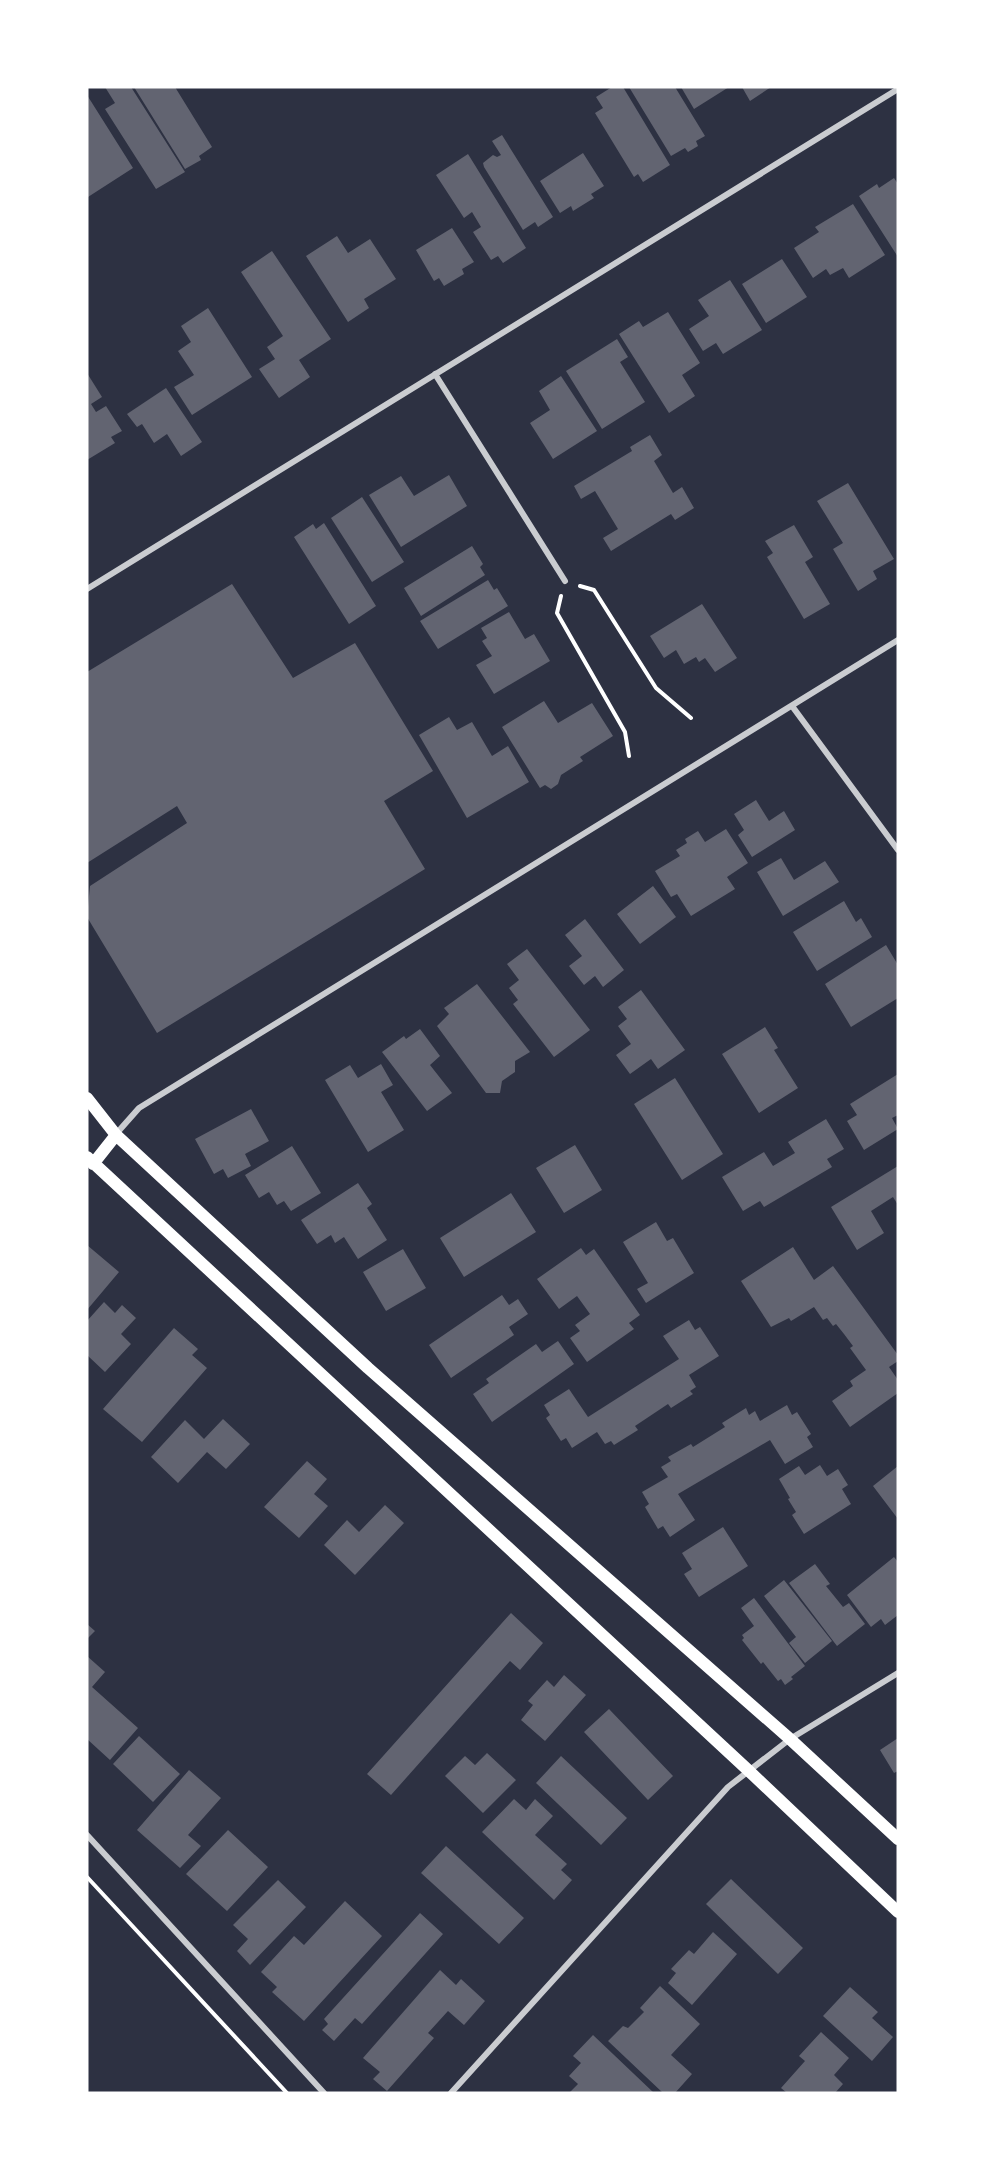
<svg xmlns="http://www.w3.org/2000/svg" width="985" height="2180" font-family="Jost,sans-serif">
<rect width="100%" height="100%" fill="#2d3142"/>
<!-- building -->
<path fill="#626471" d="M105,87H131L185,172L156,189L105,109L115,103Z
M134,87H175L212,147L199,156L201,160L185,169Z
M612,87H623L670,165L643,182L638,174L634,177L595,113L603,108L596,97Z
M629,87H675L705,136L696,141L698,146L688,152L685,148L671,156Z
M681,87H729L694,109Z
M742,87H771L750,101Z
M87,95L133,168L88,197L87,196Z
M502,135L553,217L538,227L535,222L523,230L484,167L483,163L493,155L497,157L501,155L492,141Z
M583,153L604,186L591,194L594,198L573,211L571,206L560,213L540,181Z
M468,154L526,248L503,263L498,256L491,260L473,232L481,227L472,212L464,218L436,175Z
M894,178L898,184V257L859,196L877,184L879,188Z
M853,204L885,255L849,278L843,268L830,275L826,269L813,278L794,248L819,232L815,227Z
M452,228L474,262L462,269L464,274L444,286L439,278L434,281L416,250Z
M337,236L348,253L370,239L396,279L364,299L369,308L348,322L306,256Z
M272,251L331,339L299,360L310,377L279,398L259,369L275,359L267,347L283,336L241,272Z
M782,259L807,297L766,323L742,284Z
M730,280L762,330L723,354L716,343L703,351L689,329L709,316L698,300Z
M208,308L252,377L192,415L174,387L194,375L178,351L191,342L181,326Z
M668,312L700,363L682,375L695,396L669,413L619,334L639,321L643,327Z
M617,339L628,357L620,362L645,402L602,429L566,371Z
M87,373L102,397L91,404L96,412L106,406L122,431L111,437L115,443L87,460Z
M561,376L597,431L553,459L530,423L550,410L539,391Z
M166,388L202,442L181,456L167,434L154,443L142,424L137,427L127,414Z
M650,435L662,455L654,461L673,493L682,487L694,508L675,520L671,514L611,551L603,538L618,529L595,491L581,499L574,486L632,451L630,447Z
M449,475L467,506L401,547L369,495L401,476L414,496Z
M848,483L894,559L873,571L877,579L858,591L833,549L843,543L817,501Z
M362,497L404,562L372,582L331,518Z
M324,523L376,606L349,624L294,537L313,524L316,529Z
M794,525L813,557L805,562L830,604L804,619L767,557L773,553L765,541Z
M472,546L483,564L480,567L485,575L421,616L404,588Z
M488,580L494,590L497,588L508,606L438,649L420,621Z
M232,584L293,678L355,643L433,771L384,801L425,869L157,1033L87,917L90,886L187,823L177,806L87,863V672Z
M702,604L737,658L715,672L705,658L699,662L696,657L684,664L676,650L664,658L650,636Z
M509,612L525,639L534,634L550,661L494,694L476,665L492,656L482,641L487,638L481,628Z
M544,701L558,723L592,703L613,736L580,757L583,761L561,775L558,784L551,789L545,785L540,788L502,727Z
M449,717L457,730L472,722L492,756L508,746L529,782L467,818L419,735Z
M756,800L769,821L784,811L795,830L752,857L738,835L744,830L734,814Z
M726,829L748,863L727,877L735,889L691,916L677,894L671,897L655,871L680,856L676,850L687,843L685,839L698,831L705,842Z
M781,858L794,880L825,861L839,882L783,916L757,872Z
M653,886L676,917L640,944L617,914Z
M844,901L856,922L861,918L872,937L817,971L793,932Z
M585,919L624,970L603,987L595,976L584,985L569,966L582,956L565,935Z
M886,945L898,965V998L851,1027L825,984Z
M527,949L590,1030L554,1057L513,1004L518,1000L509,988L519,980L507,964Z
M477,984L530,1052L515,1061V1072L502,1081L500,1093H486L437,1026L449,1014L444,1008Z
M641,990L685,1050L658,1069L651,1059L630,1074L616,1055L631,1044L618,1026L627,1019L618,1007Z
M765,1027L778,1048L774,1050L798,1088L759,1113L722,1054Z
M420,1029L440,1056L430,1065L452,1093L427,1111L382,1052L404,1036L406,1039Z
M381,1064L393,1085L381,1092L404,1130L368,1152L325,1080L350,1065L358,1078Z
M898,1074V1115L892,1118L898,1129L864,1150L847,1121L857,1115L850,1104Z
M675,1078L723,1154L682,1180L634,1104Z
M251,1109L269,1141L245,1154L251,1166L228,1178L223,1169L214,1174L195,1139Z
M826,1119L844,1149L827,1159L832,1167L764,1207L760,1201L743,1211L722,1177L764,1152L773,1166L795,1153L788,1142Z
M575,1145L602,1190L564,1213L536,1168Z
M292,1146L321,1193L291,1211L284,1201L277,1205L269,1192L259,1198L245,1175Z
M898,1166V1205L893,1197L871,1211L884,1233L857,1250L831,1207Z
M358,1183L372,1204L367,1208L387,1240L358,1259L344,1237L335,1243L331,1235L317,1244L301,1220Z
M511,1193L536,1232L464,1277L440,1238Z
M656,1222L667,1241L673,1238L694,1273L646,1303L637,1289L648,1283L623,1242Z
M87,1245L119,1272L87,1310Z
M793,1247L814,1280L833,1266L898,1355V1361L889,1367L898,1380V1393L850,1427L832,1401L853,1386L850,1381L866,1370L850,1348L853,1346L844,1334L836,1324L833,1326L827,1318L823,1320L814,1307L791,1321L789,1318L771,1327L741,1281Z
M581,1248L586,1255L594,1249L640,1315L629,1323L634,1329L587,1362L570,1338L580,1331L575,1325L590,1314L577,1296L559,1309L537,1279Z
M403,1249L426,1288L386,1311L363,1272Z
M502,1295L509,1305L518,1299L528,1314L509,1327L514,1335L451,1378L429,1345Z
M104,1302L115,1313L122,1305L136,1318L121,1334L131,1344L105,1372L87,1355V1321Z
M689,1320L695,1330L700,1327L719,1356L689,1375L696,1387L690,1391L693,1394L671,1408L668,1404L635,1426L638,1430L614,1445L611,1441L605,1444L597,1432L572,1448L566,1438L561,1441L546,1418L550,1415L544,1405L569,1389L588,1417L679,1359L663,1336Z
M174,1328L198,1349L192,1355L207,1368L142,1442L103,1409Z
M558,1341L574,1364L492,1422L473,1394L489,1383L486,1379L536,1344L542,1352Z
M787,1405L792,1415L797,1412L811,1434L807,1437L813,1447L785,1464L770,1440L678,1494L695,1520L670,1537L663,1526L658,1529L645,1507L649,1504L642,1492L668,1477L661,1467L671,1461L668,1457L691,1444L693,1447L725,1427L722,1423L746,1408L749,1415L755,1411L760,1421Z
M223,1419L250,1444L226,1469L207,1452L178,1483L151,1457L185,1420L204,1439Z
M307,1461L327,1479L314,1494L328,1506L299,1538L264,1507Z
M820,1465L827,1476L838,1469L848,1485L842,1489L851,1504L804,1534L792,1515L796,1512L788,1499L790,1498L779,1479L799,1466L805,1475Z
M898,1466V1519L873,1486Z
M385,1505L404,1523L355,1575L324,1545L347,1520L359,1532Z
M723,1527L748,1566L699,1597L684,1574L692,1569L682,1553Z
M894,1557L898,1562V1615L885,1625L881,1619L871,1627L847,1595Z
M815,1564L830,1584L826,1586L843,1607L849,1603L865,1624L837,1646L789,1583Z
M784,1580L832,1641L805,1663L789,1643L796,1637L764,1596Z
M754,1598L805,1666L791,1677L793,1679L785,1685L781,1679L778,1681L763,1662L761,1664L742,1640L744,1638L742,1635L754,1626L741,1608Z
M511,1613L543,1643L520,1670L510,1661L391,1795L367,1774Z
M87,1624L95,1631L87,1639Z
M87,1656L105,1672L92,1687L138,1728L110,1760L87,1739Z
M564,1675L586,1695L545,1741L521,1720L533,1705L528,1701L547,1680L554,1687Z
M609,1709L673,1776L648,1800L584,1732Z
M139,1736L180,1774L153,1802L113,1764Z
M898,1738V1771L894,1773L880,1750Z
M487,1753L516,1780L483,1813L445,1776L465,1756L475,1765Z
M561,1756L627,1818L601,1845L536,1783Z
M189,1770L221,1798L188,1835L201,1846L180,1868L137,1830Z
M514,1799L526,1810L535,1799L553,1816L535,1835L567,1864L561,1870L572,1880L554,1900L482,1832Z
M228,1830L268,1867L227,1911L186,1874Z
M446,1846L524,1918L499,1944L421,1873Z
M731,1879L803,1948L778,1974L706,1904Z
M278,1880L306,1907L250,1965L237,1951L248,1939L233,1925Z
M345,1901L382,1936L304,2021L272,1992L277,1987L261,1972L294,1936L304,1945Z
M420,1913L443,1934L362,2024L355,2018L334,2041L322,2030L328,2024L324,2019Z
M713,1932L737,1954L692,2005L668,1983L676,1973L671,1969L689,1950L694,1954Z
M440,1970L456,1985L461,1979L485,2001L464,2025L448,2011L428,2033L434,2038L387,2091L373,2079L380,2072L363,2058Z
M660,1986L700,2024L671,2055L692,2074L675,2093H663L608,2041L623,2026L628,2028L644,2012L640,2008Z
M850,1987L878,2012L872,2018L893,2037L872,2061L823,2016Z
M821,2032L849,2058L834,2075L843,2084L835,2093H787L781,2088L805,2061L799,2056Z
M593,2035L654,2093H569L578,2084L569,2076L581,2063L573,2056Z"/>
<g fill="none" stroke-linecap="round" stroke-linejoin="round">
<!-- path -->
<path stroke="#fff" stroke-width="4" d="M580,586L594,590L656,688L691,718
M561,596L557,613L625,732L629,756
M87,1877L287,2093"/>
<!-- minor -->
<path stroke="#caccd0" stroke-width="6" d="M435,374L565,581
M87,589L898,89
M792,706L898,850
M116,1134L139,1108L898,640
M87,1835L324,2093
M451,2093L728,1787L790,1739L898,1673"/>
<!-- secondary -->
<path stroke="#fff" stroke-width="12" d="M87,1098L116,1135L368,1368L790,1739L898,1839
M87,1157L749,1771L898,1912
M93,1164L116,1135"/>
</g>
<!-- border -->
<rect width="985" height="2180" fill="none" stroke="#ffffff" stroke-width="177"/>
</svg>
